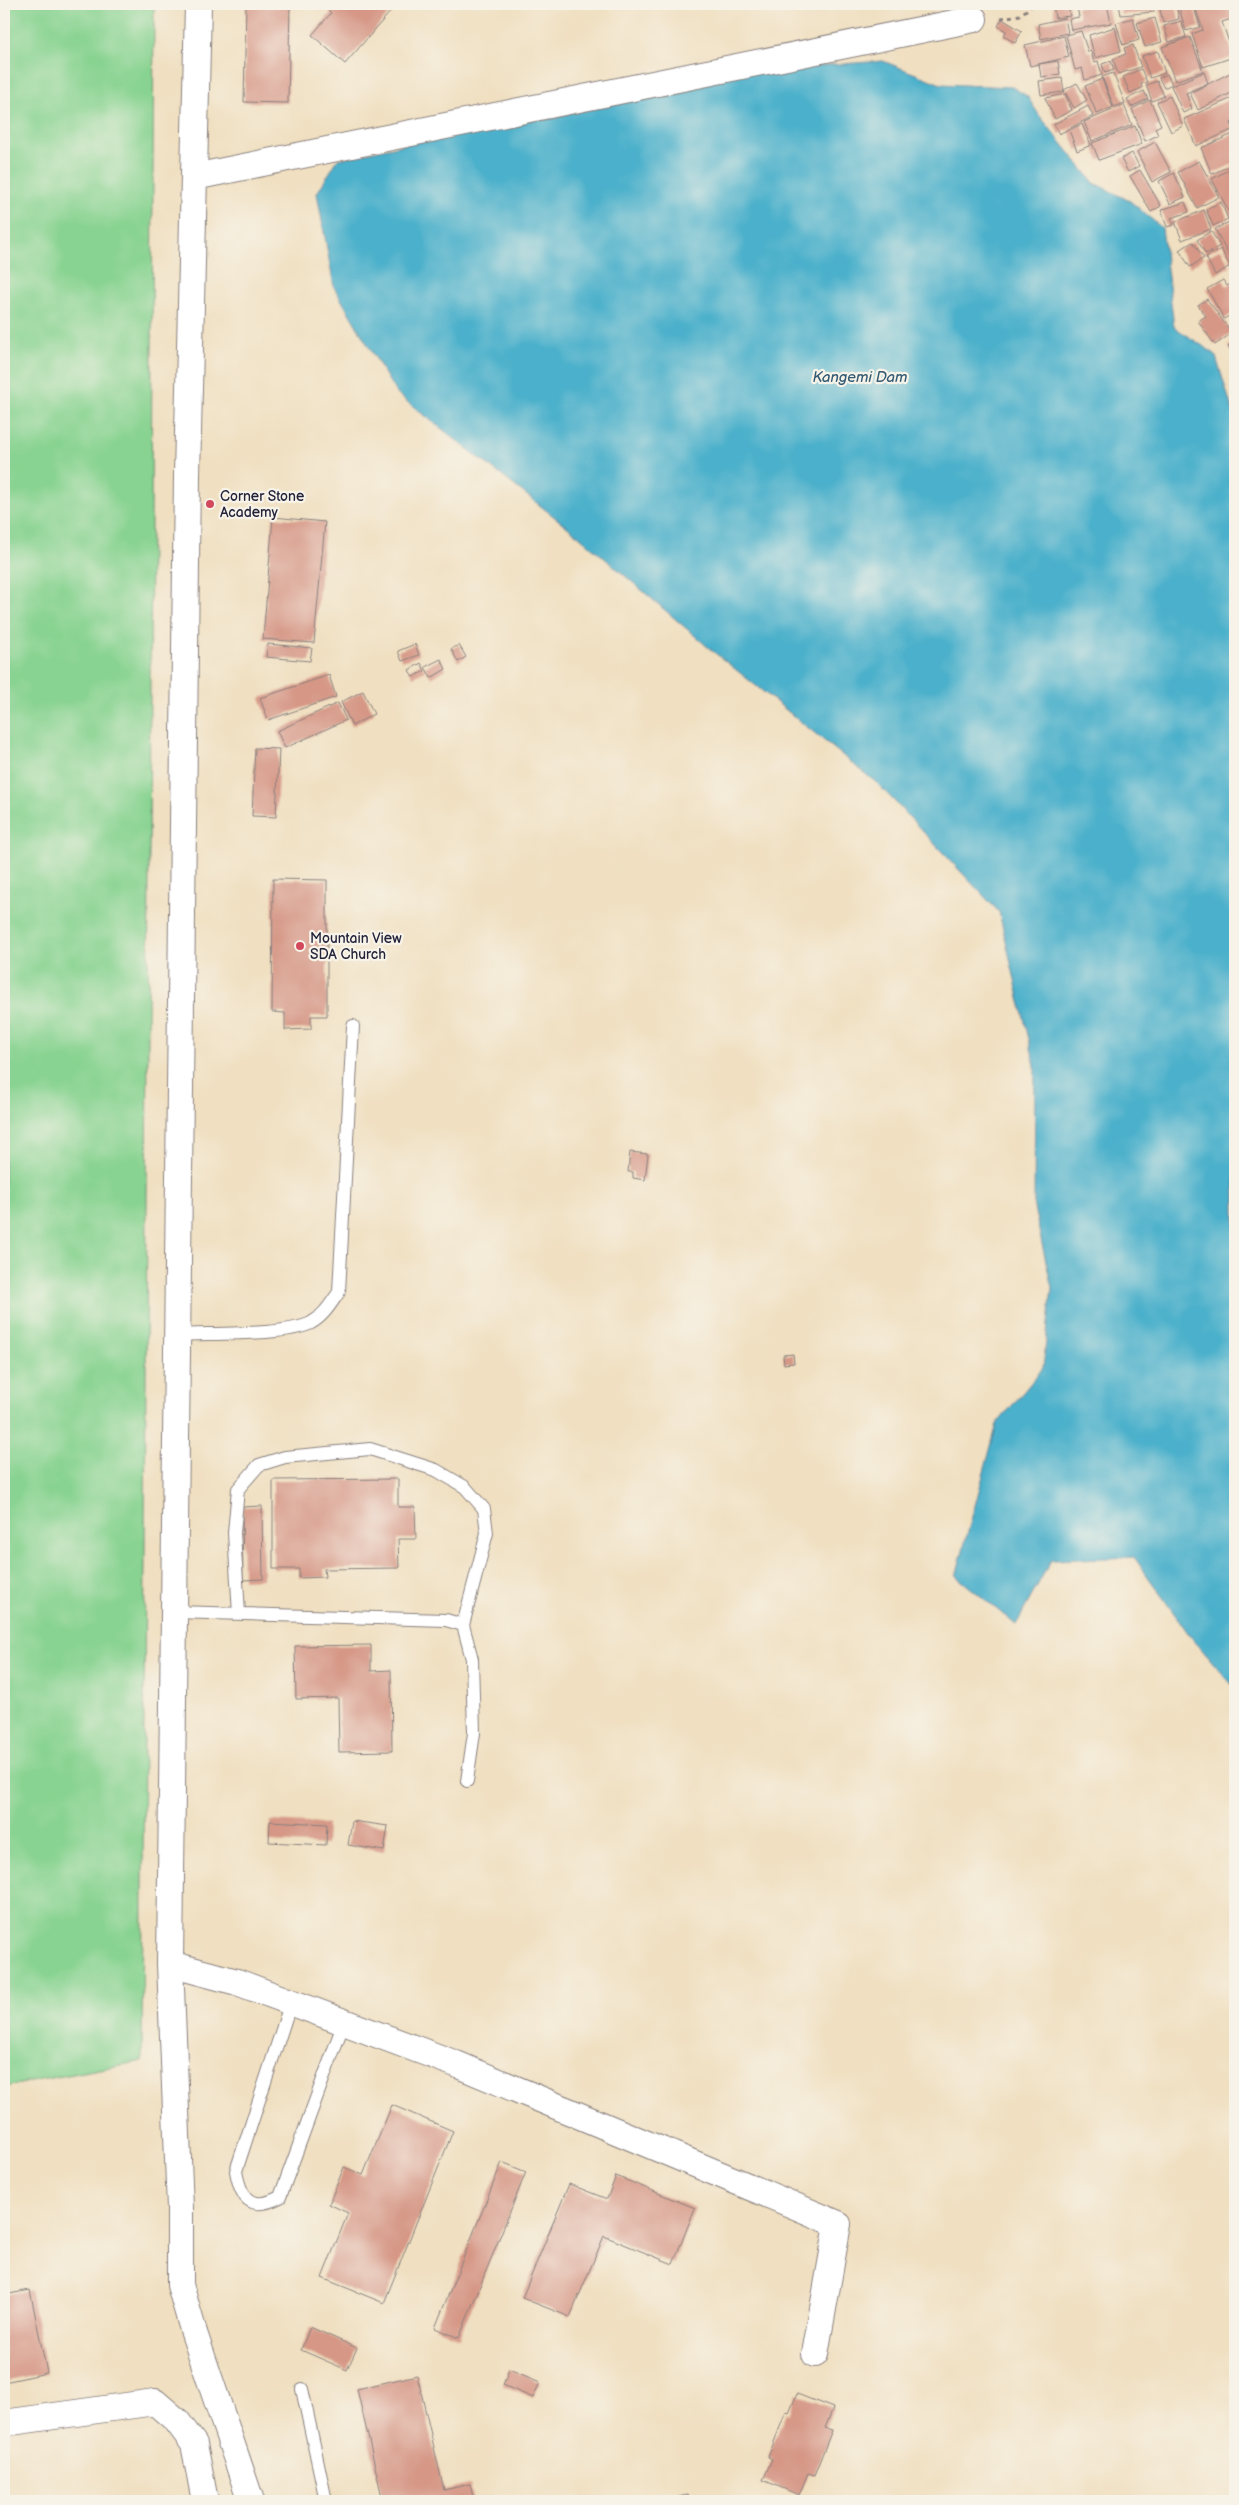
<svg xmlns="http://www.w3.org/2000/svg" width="1239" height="2505" font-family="'Balsamiq Sans',sans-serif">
<rect width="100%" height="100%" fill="#f7f3e8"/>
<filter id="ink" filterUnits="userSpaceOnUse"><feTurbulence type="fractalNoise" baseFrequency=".02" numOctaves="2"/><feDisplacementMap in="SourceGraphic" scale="10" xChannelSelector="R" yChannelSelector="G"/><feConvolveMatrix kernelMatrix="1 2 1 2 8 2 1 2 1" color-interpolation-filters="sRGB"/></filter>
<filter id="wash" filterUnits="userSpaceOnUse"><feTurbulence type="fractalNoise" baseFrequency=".0096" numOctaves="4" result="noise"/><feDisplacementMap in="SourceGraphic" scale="20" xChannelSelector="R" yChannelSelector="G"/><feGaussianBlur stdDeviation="1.12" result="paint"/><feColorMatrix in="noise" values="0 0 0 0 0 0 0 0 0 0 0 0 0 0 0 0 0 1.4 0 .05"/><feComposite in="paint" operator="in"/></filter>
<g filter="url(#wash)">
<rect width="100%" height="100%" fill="#f0dfc0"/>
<!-- green -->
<path fill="#88d391" stroke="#557a66" d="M4,4H154L142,2061L4,2087Z"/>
<!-- water -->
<path fill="#4cb0cb" stroke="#376983" d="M883,61L941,84L1012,87L1027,96L1039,115L1094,183L1130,201L1162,228L1174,327L1215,354L1235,418V1688L1191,1637L1134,1557L1051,1560L1016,1625L956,1576L997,1424L1043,1368L1052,1288L1034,1208L1035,1065L999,912L878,784L709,648L579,536L396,393L334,287L317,193L338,159L732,72Z"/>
<g id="blocks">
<!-- building -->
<path fill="#d69786" d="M246,4H290L288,103L244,102Z
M324,4H397L345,64L312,35L331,13L323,5Z
M1053,4H1068L1070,16L1055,18Z
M1095,4H1107L1111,23L1071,30L1069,19L1079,17L1077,7Z
M1119,4H1153L1154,12L1121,15Z
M1159,4H1176L1179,19L1163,23Z
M1183,4H1193L1200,27L1186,31L1178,5Z
M1194,4H1227L1232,19L1222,22L1234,57L1203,67L1192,34L1203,30Z
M1065,18L1068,33L1041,39L1038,24Z
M1133,18L1139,40L1123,45L1116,23Z
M1155,18L1162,42L1145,47L1137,23Z
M1002,19L1022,31L1015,43L1004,36L1006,31L998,26Z
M1181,21L1186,37L1169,42L1164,26Z
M1115,27L1121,51L1095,58L1089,35Z
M1081,31L1088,52L1091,51L1094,63L1098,61L1102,75L1085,80L1082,68L1075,70L1066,35Z
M1064,36L1069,57L1030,66L1025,45Z
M1190,37L1203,71L1175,81L1162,47Z
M1133,45L1141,67L1118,74L1113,59L1126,54L1124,48Z
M1158,51L1165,73L1150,78L1142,56Z
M1058,61L1060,74L1041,77L1039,64Z
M1111,61L1114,70L1105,73L1102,64Z
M1141,69L1147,82L1141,84L1142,88L1130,93L1123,77Z
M1234,71L1235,91L1198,110L1190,93Z
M1204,72L1208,83L1186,93L1192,109L1183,113L1171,86Z
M1113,73L1125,103L1114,107L1102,77Z
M1167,74L1172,84L1164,88L1159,78Z
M1062,78L1064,92L1041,95L1039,81Z
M1102,79L1113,107L1097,114L1085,86Z
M1157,81L1164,96L1152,101L1146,85Z
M1077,83L1087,100L1074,108L1064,90Z
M1144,91L1148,99L1131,107L1127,99Z
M1065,94L1072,110L1055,119L1045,98Z
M1170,96L1183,126L1171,132L1157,102Z
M1235,97V121L1231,123L1234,129L1196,146L1184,119Z
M1150,100L1161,125L1155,128L1158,135L1145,141L1132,109Z
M1124,105L1132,125L1092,141L1084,122Z
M1088,106L1093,116L1059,134L1054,124Z
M1082,124L1091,145L1077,151L1069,130Z
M1135,126L1142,144L1099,160L1092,143Z
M1235,133V163L1212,174L1201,148Z
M1155,142L1171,172L1152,182L1137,152Z
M1132,153L1139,166L1128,172L1121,159Z
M1199,161L1219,197L1197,208L1178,172Z
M1235,166V224L1212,179Z
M1140,170L1161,206L1151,212L1130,176Z
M1174,173L1185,197L1170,204L1159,181Z
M1185,202L1189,212L1171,218L1174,225L1167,227L1161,210Z
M1221,202L1228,219L1213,226L1206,209Z
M1204,210L1211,229L1182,240L1175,222Z
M1231,221L1235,230V268L1215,229Z
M1211,231L1220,246L1206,254L1197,240Z
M1193,242L1204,258L1190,267L1179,250Z
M1221,249L1230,266L1215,275L1206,257Z
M1223,280L1227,286L1235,281V312L1224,319L1207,289Z
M1207,299L1232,333L1215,345L1198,321L1206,316L1198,305Z
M1235,342V358L1228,346Z
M273,517L325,522L314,643L263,639Z
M268,644L312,648L310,661L266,657Z
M415,644L419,655L402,661L398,651Z
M459,645L466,657L458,662L451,649Z
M441,659L446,669L431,678L425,667Z
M421,663L425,671L413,677L409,670Z
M329,675L336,697L268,720L260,698Z
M363,691L374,714L352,726L341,702Z
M338,703L346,720L285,748L277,731Z
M255,748L279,749L276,817L252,816Z
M273,879L327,880V1016H311V1029L285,1030V1013L272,1012Z
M630,1152L648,1154L645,1180L633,1178V1172H628Z
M793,1354L794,1363L784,1364L783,1355Z
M398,1479V1507H415L416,1539H398L399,1568L324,1569L325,1577L299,1578V1569H273V1480Z
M262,1506L263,1579L243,1580L242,1507Z
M371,1645V1671L391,1670L392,1751L339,1752L338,1698L296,1699L295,1646Z
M270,1821L327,1824L326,1845L269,1842Z
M352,1821L388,1826L384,1851L348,1845Z
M392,2105L453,2131L384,2303L322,2278L348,2213L329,2204L344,2167L363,2175Z
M502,2162L526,2172L459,2338L435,2328Z
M616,2176L695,2208L673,2264L604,2236L570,2317L522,2298L569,2184L607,2199Z
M30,2290L47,2373L4,2382V2295Z
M310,2327L357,2348L347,2370L301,2350Z
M509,2369L540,2382L533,2398L503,2385Z
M417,2375L444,2490L470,2484L474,2501H383L357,2389Z
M797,2394L833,2408L825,2428L832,2430L814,2475L808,2473L799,2495L763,2480L772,2459L768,2457L786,2412L789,2413Z
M687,2495L701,2501H665Z"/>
</g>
</g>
<g filter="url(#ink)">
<use href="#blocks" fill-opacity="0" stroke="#89807e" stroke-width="1"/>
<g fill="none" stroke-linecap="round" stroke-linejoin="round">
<defs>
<path id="service" d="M177,1335C210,1333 284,1336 311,1323C324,1316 331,1303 339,1292L353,1026
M174,1612L446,1620L463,1625L472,1659L474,1733L467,1781
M239,1614L234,1533L238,1489L259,1465L285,1457L370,1449L436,1470L465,1487L484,1509L487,1533L463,1625
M291,2002L236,2171C241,2199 251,2212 280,2197L344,2022
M302,2389L326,2501"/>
<path id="minor" d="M198,4L187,475L170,1964L180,2208V2285L194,2333L251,2501
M194,177L974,19
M170,1964L237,1982L456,2064L838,2224L815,2354
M4,2423L155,2402L177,2421L194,2444L205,2501"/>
</defs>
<!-- service casing -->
<use href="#service" stroke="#89807e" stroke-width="14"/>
<!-- minor casing -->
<use href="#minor" stroke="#89807e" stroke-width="28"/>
<!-- path -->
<path stroke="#89807e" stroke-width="3" stroke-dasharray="4 4" stroke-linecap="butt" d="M1231,4L1235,16
M1001,18L1020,15L1034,4"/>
<!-- service -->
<use href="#service" stroke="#fff" stroke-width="12"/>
<!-- minor -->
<use href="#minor" stroke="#fff" stroke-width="26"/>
</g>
</g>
<!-- markers -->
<g fill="#d1495b" stroke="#f7f3e8" stroke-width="2">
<circle cx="210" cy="504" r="5"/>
<circle cx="300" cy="946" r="5"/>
</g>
<g text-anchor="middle" stroke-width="4.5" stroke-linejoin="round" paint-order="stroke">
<!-- poi labels -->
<g font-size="14" fill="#22223b" stroke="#f7f3e8" text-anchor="start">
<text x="220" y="501">Corner Stone<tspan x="220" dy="16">Academy</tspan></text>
<text x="310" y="943">Mountain View<tspan x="310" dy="16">SDA Church</tspan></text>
</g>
<!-- water labels -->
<g font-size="15" font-style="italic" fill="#335b75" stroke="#f7f3e8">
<text x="860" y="382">Kangemi Dam</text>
</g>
</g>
<!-- margin -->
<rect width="1239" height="2505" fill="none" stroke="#f7f3e8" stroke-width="20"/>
</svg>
